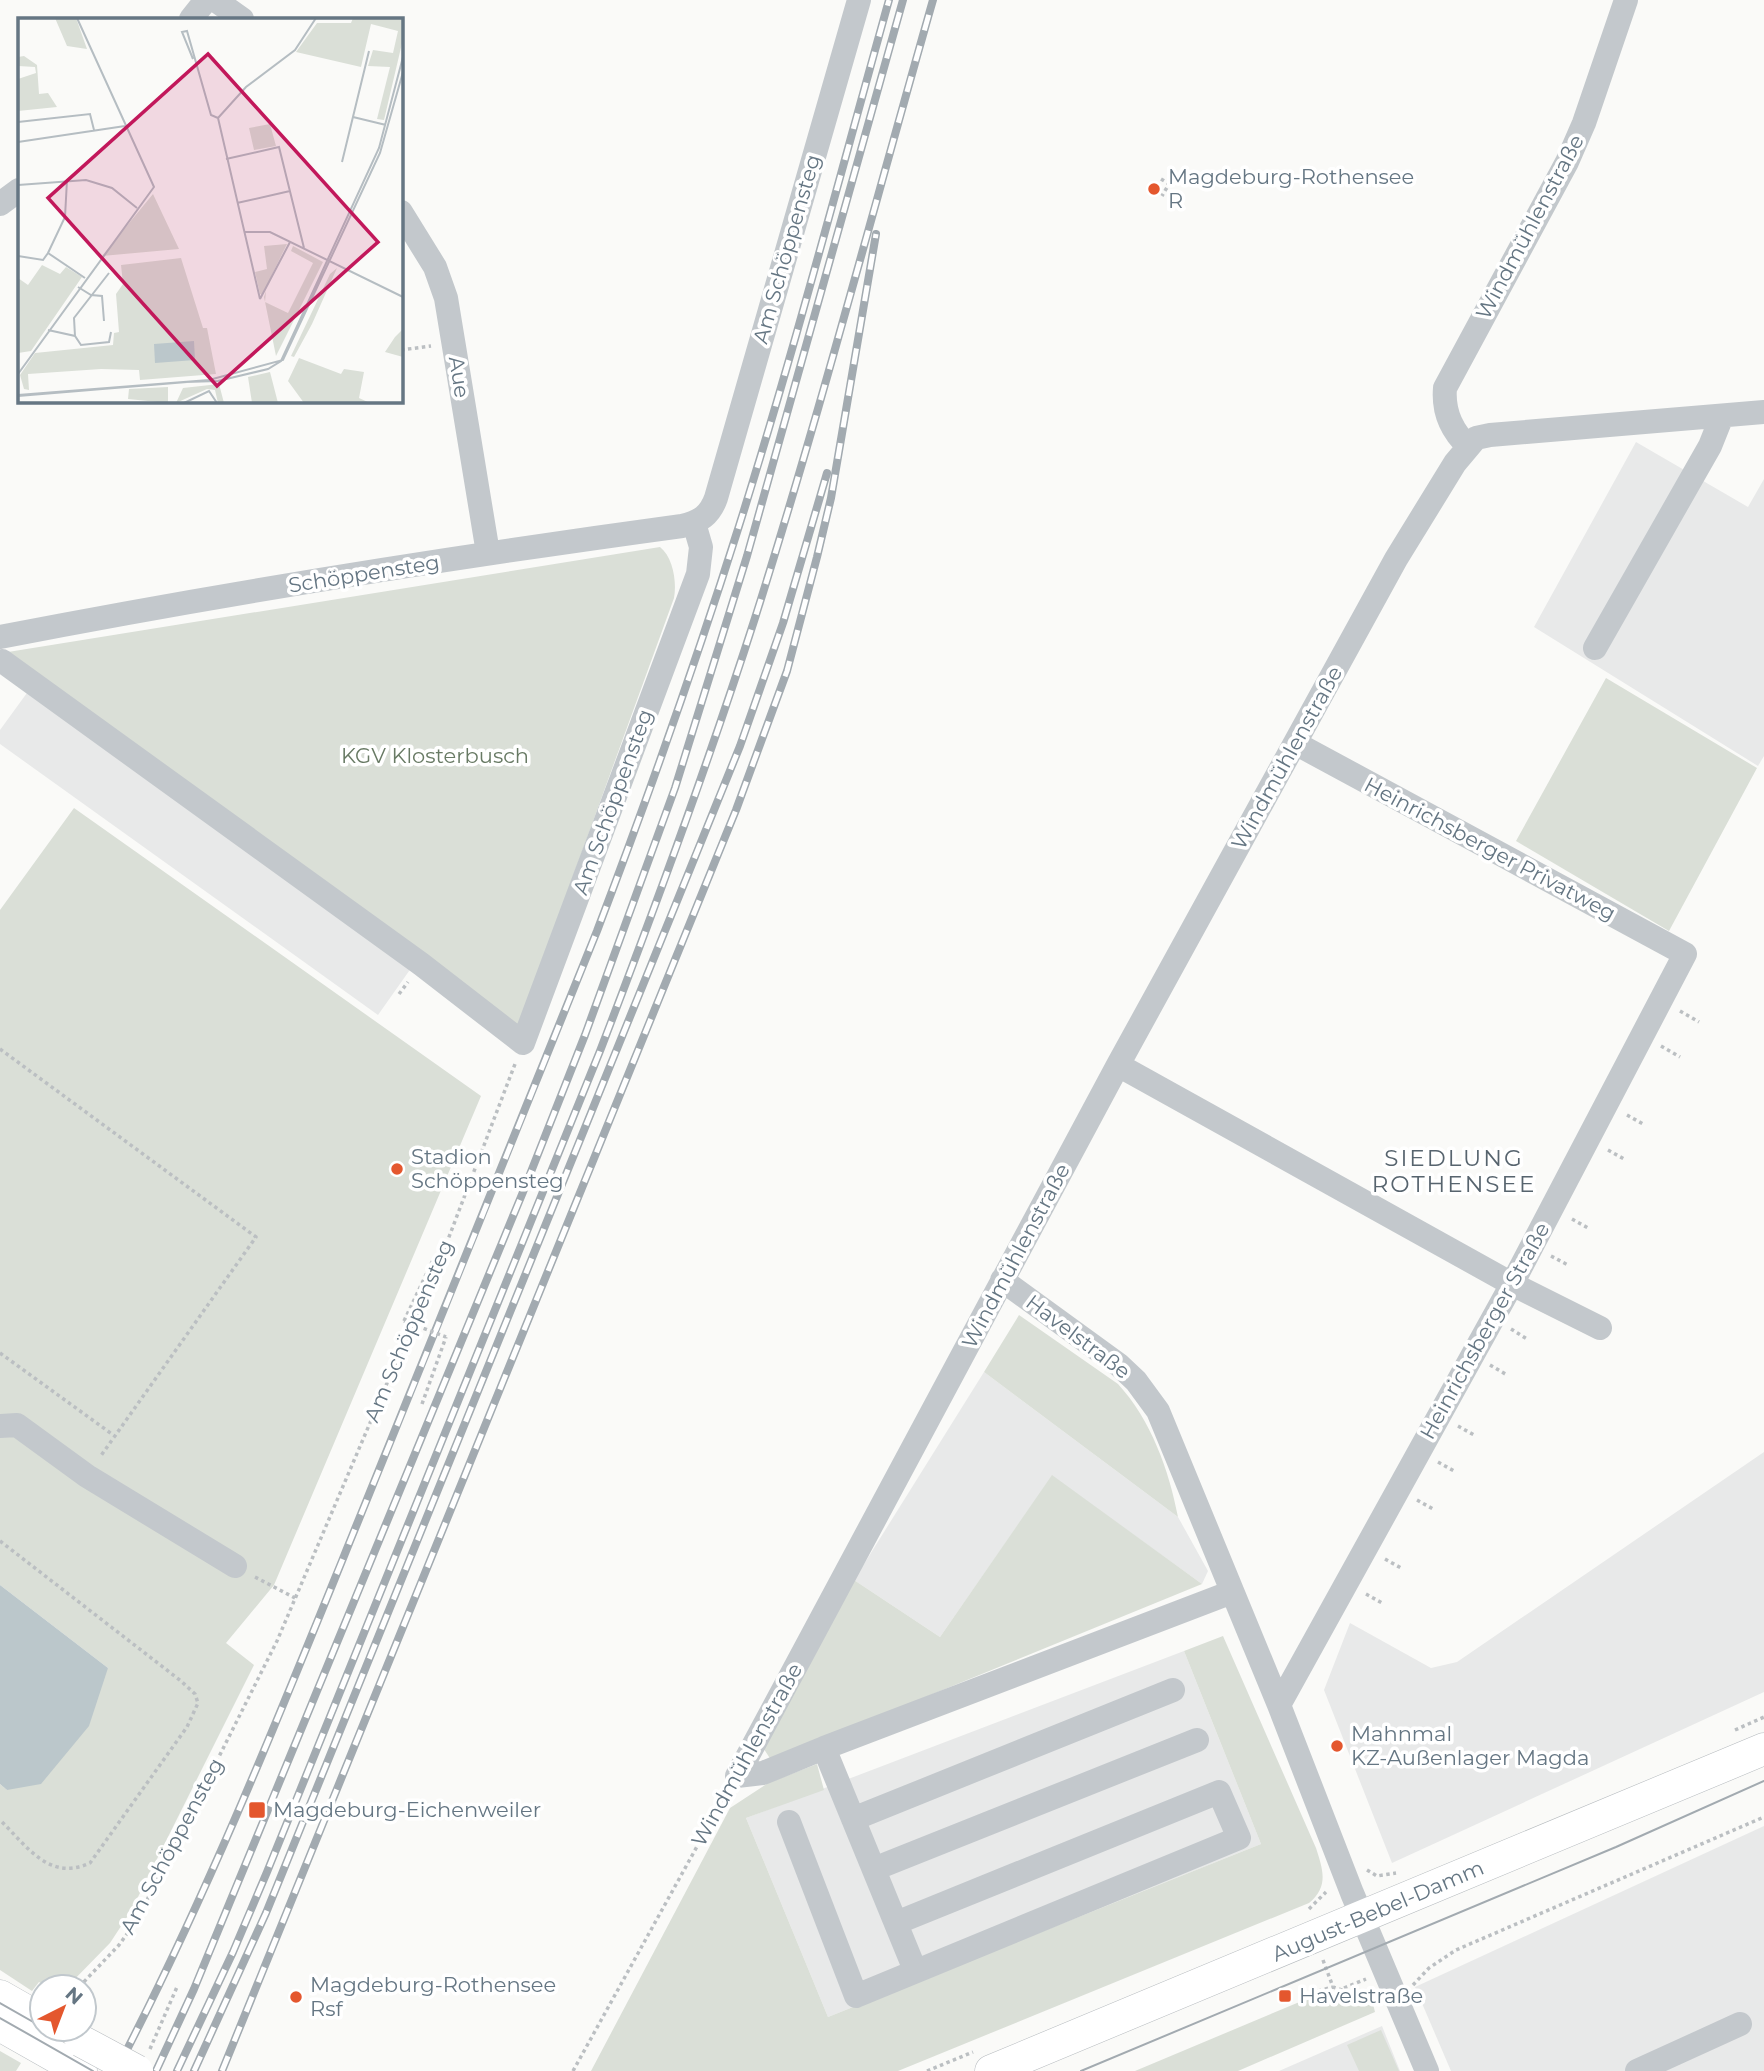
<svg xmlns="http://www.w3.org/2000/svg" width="1764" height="2071" font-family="Montserrat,sans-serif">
<rect width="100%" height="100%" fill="#fafaf8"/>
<!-- built -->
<path fill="#e8e9e9" d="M1636,442L1748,507L1764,479V756L1758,766L1534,627Z
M32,686L414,964L378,1015L0,744V730Z
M984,1372L1178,1517L1208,1571L1202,1584L1052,1476L940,1637L854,1580Z
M1764,1452V1692L1392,1863L1324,1690L1350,1623L1431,1668L1457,1662Z
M1184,1651L1261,1844L828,2017L746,1818Z
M1764,1826V2071H1451L1415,1987Z
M1382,2026L1400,2071H1279Z"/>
<!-- green -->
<path fill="#dadfd7" d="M660,547C673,557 677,582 674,598L518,1028L8,652Z
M1606,678L1757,768L1669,931L1516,841Z
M74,808L481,1096L274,1585L226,1643L254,1665L131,1911L110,1943L67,1987H47L39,1982L32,1991L0,1970V1784L7,1790L108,1668L0,1585V910Z
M1019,1315L1118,1384C1151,1420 1169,1470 1178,1517L984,1372Z
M1052,1475L1202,1584L771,1760L760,1743L854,1580L940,1637Z
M1223,1636L1316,1848C1323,1870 1329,1886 1309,1903L898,2071H591L730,1808L768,1783L817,1764L824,1790L746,1818L828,2017L1261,1844L1184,1651Z
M1328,1994L1373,2004L1375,2012L1238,2071H1135L1297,2003Z
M1381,2030L1399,2071H1359L1347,2045Z
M0,2051L21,2063L16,2071H0Z"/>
<!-- water -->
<path fill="#bbc7cb" d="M0,1585L108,1668L89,1726L41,1784L7,1790L0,1784Z"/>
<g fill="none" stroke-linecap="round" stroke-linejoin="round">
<defs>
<path id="major" d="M0,1996L42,2020
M0,2025L81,2071
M991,2071L1764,1749"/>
</defs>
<!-- major casing -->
<use href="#major" stroke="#b5babe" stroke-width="33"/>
<!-- path -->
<path stroke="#bbbfc2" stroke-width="3.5" stroke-dasharray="3.5 3.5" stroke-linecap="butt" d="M1161,179L1169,184L1162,196
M401,350L431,346
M399,994L408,982
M1680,1011L1699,1022
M1661,1046L1680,1057
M0,1049L256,1237L100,1457
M1627,1115L1643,1124
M1608,1150L1624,1159
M1572,1219L1588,1228
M1551,1256L1568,1265
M404,1321L434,1258L443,1247
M1511,1329L1527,1339
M0,1353L116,1437
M1490,1365L1507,1375
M422,1404L446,1337
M1458,1426L1474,1435
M1438,1462L1454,1471
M1417,1500L1433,1509
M0,1541L181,1681L195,1694L198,1703L187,1727L90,1863C49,1882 27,1846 0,1820
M1385,1559L1401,1568
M255,1577L295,1598
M1366,1594L1382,1603
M1735,1730L1764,1717
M1367,1870L1377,1876L1396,1873
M1309,1909L1326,1892
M1323,1960L1333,1987L1371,2000
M1413,1985L1429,1968L1456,1950L1764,1817
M79,1987L119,1945L137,1920L277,1641L396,1362L410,1339L515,1064
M1344,1988L1366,1979
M1318,1991L1333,1987
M150,2049L177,1987
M573,2071L726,1794
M927,2071L973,2052"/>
<!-- minor -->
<path stroke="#c3c8cc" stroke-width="24" d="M215,0L242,19
M191,19L206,0
M0,204L19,190
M401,212L435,267L446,298L488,553
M1468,446C1451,430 1443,411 1445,388L1567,162L1584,123L1626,0
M0,637C226,593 454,557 682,526C700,522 710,515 716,498L859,0
M1595,648L1710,446L1722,416
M2,661L421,964L523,1043L698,574L701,547L694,523
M1118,1065L1512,1284L1600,1328
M1002,1280L1119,1365L1136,1381L1158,1411L1279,1705L1352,1893L1427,2071
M0,1426L17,1425L87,1476L235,1566
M1279,1705L1512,1284L1685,954L1295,743
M824,1748L915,1970
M737,1776L1118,1065L1396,559L1455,463L1476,438L1490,435L1764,412
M737,1776L763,1773L824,1748L1232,1592
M853,1819L1173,1690
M789,1822L856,1996L1239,1838L1219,1792L896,1923
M874,1869L1197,1740
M1637,2071L1740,2024"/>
<!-- major -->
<use href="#major" stroke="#fff" stroke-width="32"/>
<!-- tram -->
<path stroke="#a2aab0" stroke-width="2" d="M0,2003L42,2027
M0,2018L93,2071
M45,2029L123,2071
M1081,2071L1616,1847L1764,1781"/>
<defs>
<path id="rail" d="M116,2071C209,1892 283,1706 359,1519C439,1323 518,1127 597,931C648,797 696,662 739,526C794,352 840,175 889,0
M156,2071L194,1989L523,1192L585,1035L675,788L747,556L903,0
M177,2071L233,1952L267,1872L600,1051C655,908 708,764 755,618C820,413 874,206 933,0
M194,2071L266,1913L740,746L783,623L827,473
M222,2071L736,810L787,671L817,557L831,498L876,234"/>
</defs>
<!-- rail casing -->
<use href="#rail" stroke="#a2aab0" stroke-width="8"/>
<!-- rail -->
<use href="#rail" stroke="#fff" stroke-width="5" stroke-dasharray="16" stroke-linecap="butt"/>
<defs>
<path id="major-bridge" d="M81,2041L137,2071"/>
</defs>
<!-- major-bridge casing -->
<use href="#major-bridge" stroke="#b5babe" stroke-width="33" stroke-linecap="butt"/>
<!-- path-bridge -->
<path stroke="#bbbfc2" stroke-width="3.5" stroke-dasharray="3.5 3.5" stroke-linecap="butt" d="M404,1321L446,1337"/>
<!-- major-bridge -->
<use href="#major-bridge" stroke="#fff" stroke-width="32"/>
</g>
<!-- markers -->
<g fill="#e4572e" stroke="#fff" stroke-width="2.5">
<circle cx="1154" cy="189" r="7"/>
<circle cx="397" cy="1169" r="7"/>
<circle cx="1337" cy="1746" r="7"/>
<rect x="248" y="1801" width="18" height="18" rx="3.5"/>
<rect x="1278" y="1989" width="14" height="14" rx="3.5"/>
<circle cx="296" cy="1997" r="7"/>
</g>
<g text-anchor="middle" stroke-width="7" stroke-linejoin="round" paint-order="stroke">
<!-- poi labels -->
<g font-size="21" fill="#657683" stroke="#fff" text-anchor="start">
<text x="1168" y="184">Magdeburg-Rothensee<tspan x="1168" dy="24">R</tspan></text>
<text x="411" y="1164">Stadion<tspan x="411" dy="24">Schöppensteg</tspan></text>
<text x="1351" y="1741">Mahnmal<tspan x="1351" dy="24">KZ-Außenlager Magda</tspan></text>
<text x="273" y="1817">Magdeburg-Eichenweiler</text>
<text x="310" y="1992">Magdeburg-Rothensee<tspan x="310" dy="24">Rsf</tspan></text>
<text x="1299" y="2003">Havelstraße</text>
</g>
<!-- street labels -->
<g font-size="21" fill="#657683" stroke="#fff">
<text transform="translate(1530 227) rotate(-62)" y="7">Windmühlenstraße</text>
<text transform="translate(787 249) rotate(-74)" y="7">Am Schöppensteg</text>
<text transform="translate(459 377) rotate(81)" y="7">Aue</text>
<text transform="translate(364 574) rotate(-9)" y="7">Schöppensteg</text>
<text transform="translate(1287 758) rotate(-61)" y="7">Windmühlenstraße</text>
<text transform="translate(613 802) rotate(-70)" y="7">Am Schöppensteg</text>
<text transform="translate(1490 849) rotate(28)" y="7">Heinrichsberger Privatweg</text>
<text transform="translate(1016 1256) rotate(-62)" y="7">Windmühlenstraße</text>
<text transform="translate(409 1331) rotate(-67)" y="7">Am Schöppensteg</text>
<text transform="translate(1485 1331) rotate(-61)" y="7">Heinrichsberger Straße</text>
<text transform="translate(1078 1337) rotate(37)" y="7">Havelstraße</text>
<text transform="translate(747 1755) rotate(-61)" y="7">Windmühlenstraße</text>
<text transform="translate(172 1846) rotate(-62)" y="7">Am Schöppensteg</text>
<text transform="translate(1378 1911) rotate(-23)" y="7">August-Bebel-Damm</text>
</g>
<!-- park labels -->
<g font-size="21" fill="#687a64" stroke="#fff">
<text x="435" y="763">KGV Klosterbusch</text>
</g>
<!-- neighbourhood labels -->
<g font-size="23" letter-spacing="2" fill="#57646e" stroke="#fff">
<text x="1454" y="1166">SIEDLUNG<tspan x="1454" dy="26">ROTHENSEE</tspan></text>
</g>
</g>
<!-- overview -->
<g transform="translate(18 18)">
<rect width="385" height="385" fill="#fafaf8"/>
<path d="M37,0H58L69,31L49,28ZM335,0H385V21L366,102L359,101L372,49L350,48L355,32L375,35L380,13L353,6L343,49L278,34L299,5H333ZM6,38L19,47L21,76L30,75L39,89L0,93V61L18,55L17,49L0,48V39ZM252,106L258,128L236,132L231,110ZM135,176L161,231L84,238ZM269,226L244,277L242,276L237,254L249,251L246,228ZM275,228L305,244L258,338L246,279L248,273L247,284L270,295L295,245L273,233ZM163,240L185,310H189L198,356L122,362L121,352L83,351L10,356L11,372L6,371L2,357L17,335L95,327L96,315L101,314L98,276L105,266L103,247ZM24,247L42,256L48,249L64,259L13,333L0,335V260L10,267ZM319,250L294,306L276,339L273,338L312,256ZM385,311V339L367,334L377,319ZM281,340L323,356L326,351L346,354L341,380L352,385H286L270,363ZM252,354L260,385H234L230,359ZM201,366L206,385H200L197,372L189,371L158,385L165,370ZM150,369V385L110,381L111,371Z" fill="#dadfd7"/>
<path d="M176,323L177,342L137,345L136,326Z" fill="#bbc7cb"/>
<path fill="none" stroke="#b5bdc2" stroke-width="2" d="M175,41L164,14L169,13L193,97L200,100L242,281M335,99L368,107M200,100L228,69L277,32L298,0M0,104L72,96L76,112M0,124L107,108M208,141L261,129L286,230M324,144L351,33M49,162L47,199L30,235L67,260M0,167L68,162L94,170L119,190M219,185L272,173M226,214H252L385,279M0,238L25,242L30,235M60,269L73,277L84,278L86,303M242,281L272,224M30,312L57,318L63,327L91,324L93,314M57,318L56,300L91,255M0,356L136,169L59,0M167,364L200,363L250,351L263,343L361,130L385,39M0,377L191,362L265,342L362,135L385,54M0,378L169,364M166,385L191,373L199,385"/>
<path fill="#c2185b" fill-opacity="0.15" stroke="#c2185b" stroke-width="3.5" d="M190,36L360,224L199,368L30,180Z"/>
<rect width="385" height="385" fill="none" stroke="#657683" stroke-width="3.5"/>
</g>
<!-- north arrow -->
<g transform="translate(63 2008) rotate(42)"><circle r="33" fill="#ffffff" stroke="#c1c8cd" stroke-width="2"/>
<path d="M0-5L12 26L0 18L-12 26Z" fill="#e4572e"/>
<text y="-10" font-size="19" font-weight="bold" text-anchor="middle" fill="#657683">N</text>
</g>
</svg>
